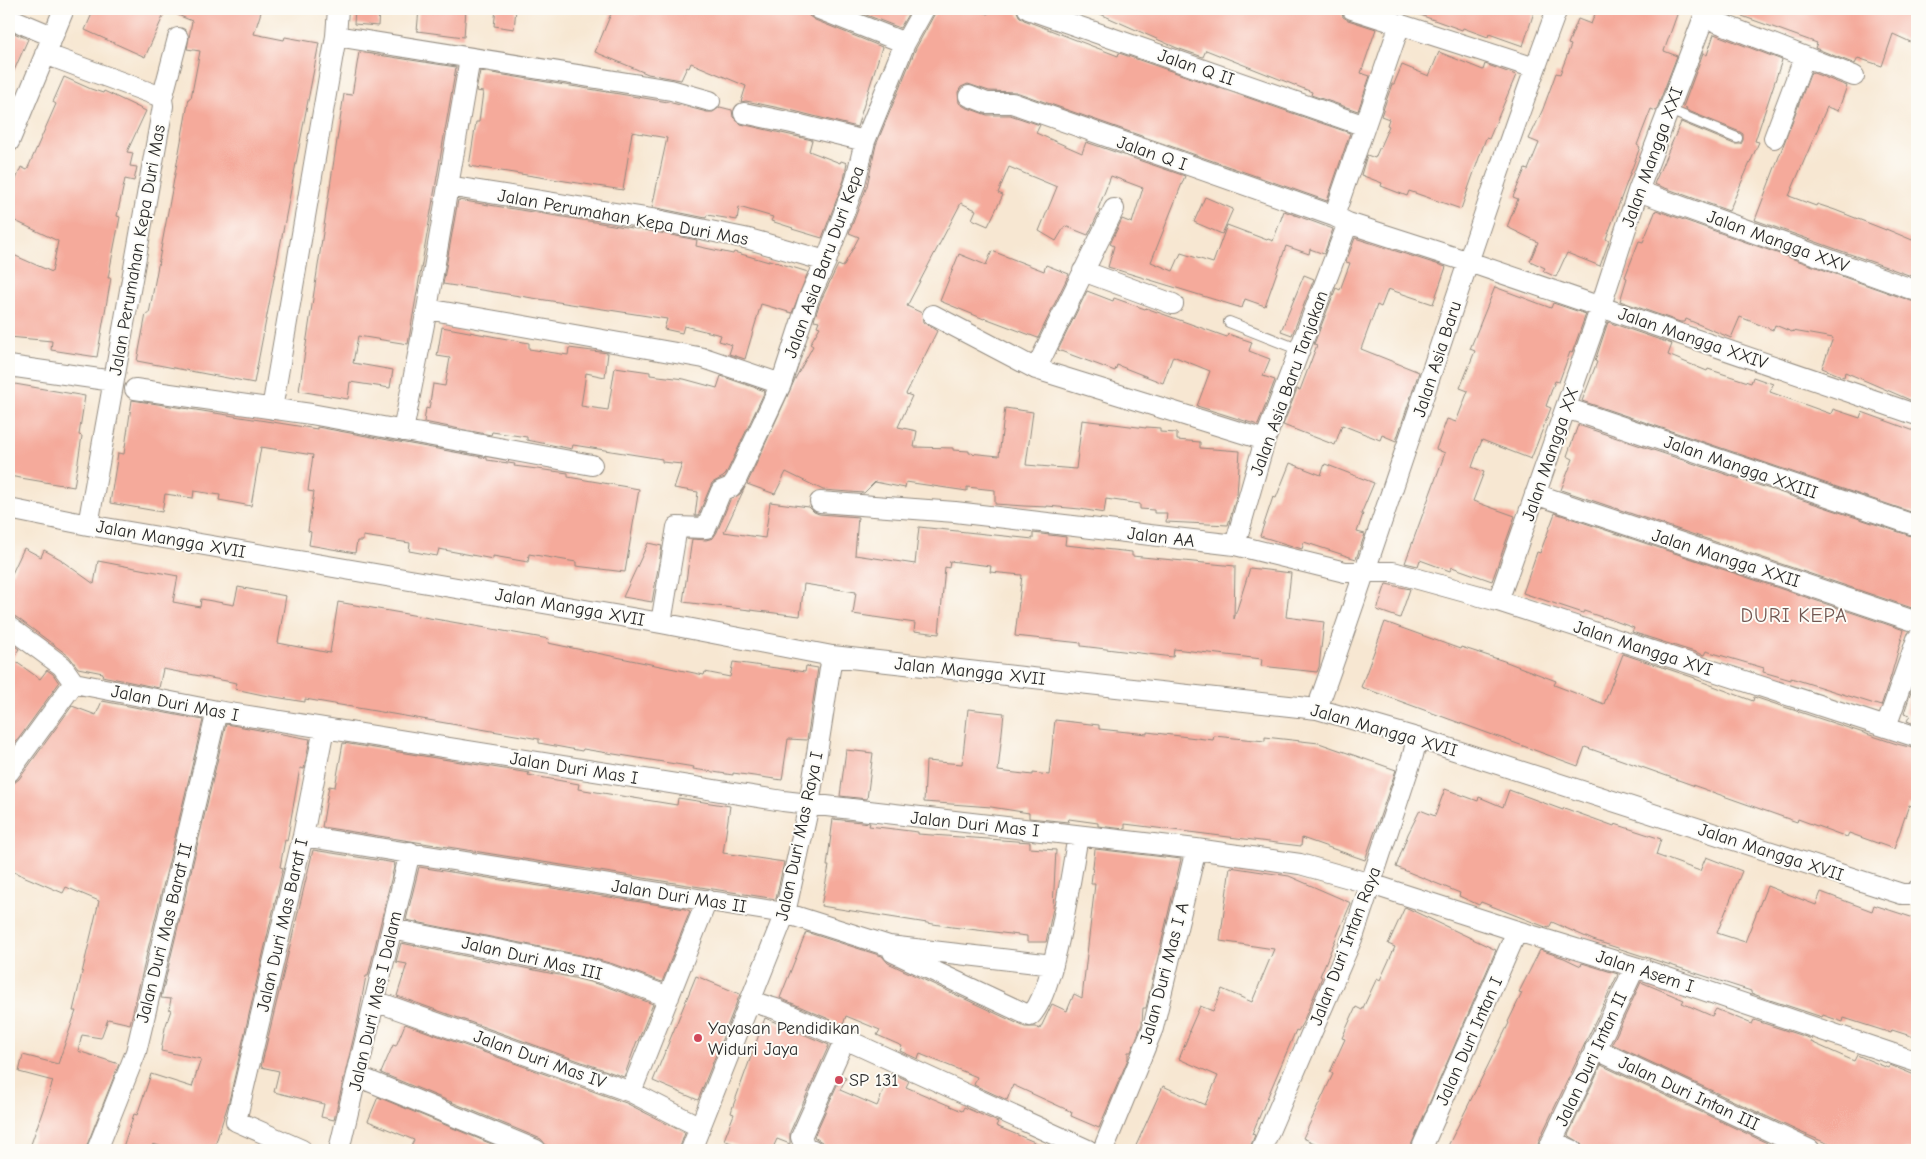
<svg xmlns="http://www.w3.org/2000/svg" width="1926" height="1159" font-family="'Comic Neue',sans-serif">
<rect width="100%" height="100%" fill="#fdfcf7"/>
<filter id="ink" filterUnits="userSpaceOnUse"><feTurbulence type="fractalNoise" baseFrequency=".02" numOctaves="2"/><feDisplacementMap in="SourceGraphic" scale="10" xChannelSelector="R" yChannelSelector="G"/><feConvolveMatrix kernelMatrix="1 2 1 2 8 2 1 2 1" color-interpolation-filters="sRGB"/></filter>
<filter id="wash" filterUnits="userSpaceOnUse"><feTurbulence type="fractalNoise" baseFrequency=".0096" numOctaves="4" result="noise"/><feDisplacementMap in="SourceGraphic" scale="20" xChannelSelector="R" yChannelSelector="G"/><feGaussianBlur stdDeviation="1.12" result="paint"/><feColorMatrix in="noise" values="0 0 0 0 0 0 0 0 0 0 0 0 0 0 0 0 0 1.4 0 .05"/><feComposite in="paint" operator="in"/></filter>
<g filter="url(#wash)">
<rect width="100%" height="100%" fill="#f7e7d2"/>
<g id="blocks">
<!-- building -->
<path fill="#f5aa9b" d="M94,9H262L254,34L284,40L285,37L319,43L254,383L137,361L146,314H149L189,98H191L200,51L187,49L192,21L166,10L145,57L85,30Z
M355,9H379L378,26L354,24Z
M419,9H466L464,37L417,31Z
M496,9H516L514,29L494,26Z
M613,9H623L638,15L640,9H807L809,16L815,20L882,47L857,127L794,111L746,101L741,102L746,86L691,63L689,68L687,67L681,80L648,74L595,52Z
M851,9H911L900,28Z
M936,9H977L988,14L990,9H1016L1019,16L1024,20L1118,56L1119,53L1350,133L1327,201L1016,92L989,91L968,84L961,87L958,92L959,103L965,107L987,115H1010L1040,125L1036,133L1082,153L1086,142L1185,176L1151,262L1173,271L1181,253L1213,263L1227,225L1267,240L1268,239L1273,241L1284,211L1333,229L1324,254L1310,249L1309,254L1286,246L1265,306L1245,299L1242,308L1108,267L1114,246L1110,244L1122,219L1132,223L1143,188L1111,176L1098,209L1100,210L1088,235L1065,226L1056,241L1039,231L1057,187L1009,167L998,193L1003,195L988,226L972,219L976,210L961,203L907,306L922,313L923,322L937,331L906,394L912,396L898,427L917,431L914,447L953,448V450L969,451V453L999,456L1005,408L1033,412L1026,465L1076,469L1082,420L1146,428V427L1160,428V432L1177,433V440L1200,442V448L1240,451L1237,495L1228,525L1166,522L1167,513H1154V510L1140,509V504L1106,499L1104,513L1080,509L1047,506V507L1024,506L995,504V490L967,487V491L906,482L905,488L875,482L864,493L823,490L786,472L775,494L747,484L795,379L813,346L810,344L820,327L817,326L819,321L814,320L820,302L838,265L843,267L859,237L849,233L867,186L876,145L916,48L934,15Z
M1089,9H1340L1343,17L1348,20L1376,29L1361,73L1370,76L1358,111L1311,95L1312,92L1206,50L1203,57L1177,48Z
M1410,9H1535L1523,46L1489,34L1488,37L1463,28L1462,30L1409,11Z
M1597,9H1679L1664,51L1677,56L1656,111L1651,109L1637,145L1640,147L1606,239L1609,241L1600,266L1567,253L1556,277L1543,271L1545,268L1530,261L1538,242L1507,227L1518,199L1513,197L1525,169L1528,170L1539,143L1529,139L1543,109L1556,73L1560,74L1571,45L1568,44L1578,19L1591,24Z
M1728,9H1917V45L1893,34L1882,66L1858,58L1855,64L1815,48L1817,43L1728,11Z
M9,31L28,39L9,82Z
M1714,34L1782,60L1755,141L1759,142L1729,211L1654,184L1681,122L1734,144H1741L1743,140V134L1740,132L1686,110L1687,108L1683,107L1703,53L1707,55Z
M359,52L456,67L408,344L358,336L353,363L393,370L390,388L350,382L348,399L299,391L344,94L352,95Z
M1439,52L1483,70L1485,64L1516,75L1489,139L1486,138L1461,209L1409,191L1407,196L1381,186L1382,183L1361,175L1367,155L1375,158L1389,126L1387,125L1389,119L1381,116L1392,84H1394L1402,65L1429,76Z
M480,71L668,102L707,112H713L720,107L732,110L733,117L741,124L812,140L809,151L840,163L841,161L847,163L844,180L822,238L792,229L793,228L771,221L773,217L739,207L737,220L707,215L706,218L652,207L667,138L632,132L623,190L469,166L476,122H479L483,92L476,91Z
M1811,72L1847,86L1838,111L1827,107L1789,196L1816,206L1817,204L1835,210L1886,230V229L1917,242V278L1755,220Z
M64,77L91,89L103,93L104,91L146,111L127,152L133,153L130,166L137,167L134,181L125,179L117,216L120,217L108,278H111L97,357L51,350L52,341L9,337V253L52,272L58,241L9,218V185L13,187L21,167L27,170L56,104L53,102Z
M1205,197L1233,209L1222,234L1194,222Z
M458,200L650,231L697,240L696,246L733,254L734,252L769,262V260L808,272L792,313L761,304L745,359L729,354L732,345L719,341L721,335L684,326L682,333L664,329L667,319L443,284Z
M1656,210L1917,303V403L1845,372L1844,377L1822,368L1833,338L1793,331L1792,332L1775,325L1773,330L1740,317L1731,338L1686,319L1685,322H1680L1620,301L1627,278L1625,277L1639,241L1643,242Z
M1355,238L1446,267L1433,304L1388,289L1381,307L1377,305L1361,349L1419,372L1396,441L1382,435L1380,440L1342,425L1335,445L1283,425L1297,389L1300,390L1317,345L1314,344L1336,288L1340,290L1350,263L1346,262Z
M992,251L1044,271L1046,265L1069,274L1038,338L985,318L984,319L940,301L959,254L986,265Z
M1304,275L1314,279L1292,335L1281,331Z
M1495,287L1551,308L1553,303L1586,314L1572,353L1570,352L1559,382L1555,381L1546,406L1551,408L1531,459L1482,440L1472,467L1484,472L1473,501L1515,516L1492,581L1452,567L1450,571L1420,560L1418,566L1405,563L1445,453L1436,449L1447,419L1456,422L1468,391L1460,388L1475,351L1470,349Z
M1087,291L1113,301L1114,298L1145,309L1146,308L1227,337L1228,334L1252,342L1249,351L1270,359L1263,376L1275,380L1258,425L1197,406L1210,371L1173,356L1163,383L1117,365L1115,371L1058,350Z
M1608,322L1672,344L1668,355L1707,371L1708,369L1751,383L1753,377L1773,384L1770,392L1831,414L1833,409L1860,418L1862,412L1917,432V514L1582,401L1597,362L1595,361Z
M442,327L529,343V349L568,355L569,348L608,353L605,377L586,373L581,406L608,410L615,367L650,372V375L684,379L717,388L721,376L765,391L726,474L723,477L712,483L698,516H695L698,492L674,488L682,464L662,462V459L573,445L572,449L527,440V437L492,432L491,435L424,422L426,408L429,409L433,384L445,386L450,358L437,356Z
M9,383L85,396L79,435L82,436L74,487L9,476Z
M132,400L317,429V427L487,458V460L515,464L514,466L568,473V477L639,489L625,572L576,566V562L529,554L528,562L493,556V559L439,549L437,556L409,551L410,543L363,536V541H357L355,553L309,545L311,532L308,531L314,492L308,491L313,455L261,447L251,506L219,500L220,495L194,491L193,498L165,494L162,512L110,503L118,453L124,454Z
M1578,425L1917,538V603L1915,609L1561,490L1573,459L1567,456Z
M1290,463L1321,475L1325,464L1374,483L1361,514H1363L1357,532L1365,534L1356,559L1304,542L1302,549L1260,536L1273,497L1276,498Z
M745,487L724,532L765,538L770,502L809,507L814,512L819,514L858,517L855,555L915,564L919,527L1033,539V533L1066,537L1065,545L1132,552V556L1235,566L1234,619L1250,568L1291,573L1286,617L1324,622L1319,667L1317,672L1261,666L1262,659L1174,649L1173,657L1081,646V643L1015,636L1022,575L990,572L991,566L950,561L949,568L945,567L939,634L914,631L915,623L853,614L856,592L804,584L800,616L683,602L692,539L706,540L713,538L717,532L730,500L740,494Z
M1555,513L1904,630L1891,676L1881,706L1791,678V680L1763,672L1764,668L1706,651L1704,655L1632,632L1634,628L1604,617V618L1584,611L1583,613L1523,593L1537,552L1540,553Z
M648,543L662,546L652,602L623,597Z
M24,548L41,557L44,550L62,560V561L94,584L98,561L178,576L173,602L200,607L201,599L234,605L238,587L286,596L278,643L330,653L338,602L549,639L548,643L704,675L705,672L730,677L733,662L805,672L806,666L818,668L807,740L788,739L782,780L733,773V775L693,769L694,767L583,749L582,751L539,743V739L305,699V702L263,695L235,689L237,683L163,669L159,688L102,676L103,673L78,668L69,656L16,617L9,615V580Z
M1386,584L1410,589L1400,618L1377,610Z
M1385,622L1460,649L1461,647L1504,661L1556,681L1554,685L1604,704L1623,654L1695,678V679L1753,701L1754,697L1897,744L1917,749V808L1909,805L1894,849L1849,833L1847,837L1798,819L1797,822L1585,747L1578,766L1361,687Z
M9,642L19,649L12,659L40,679L47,670L53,674L59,683L9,752Z
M1917,674V725L1907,721L1910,715L1904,713Z
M102,701L203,720L130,1024L108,1019L101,1038L82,1035L78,1051L119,1064L85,1150H29L53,1081L19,1072L23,1055L58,1064L76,1011H73L99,901L66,887L63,893L9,870V784L14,783L19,779L72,706L96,715Z
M968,709L1004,713L998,771L1033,775V773L1049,775L1055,720L1099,725V729L1147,734V732L1213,740L1214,736L1265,741V737L1319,743L1396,770L1365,860L1302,838L1301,846L1125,824V829L1098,826V823L1069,819L1068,822L1029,818V813L991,807L924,802L926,761L962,764Z
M226,724L310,739L304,769L300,768L287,841L285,840L280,867L283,868L229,1101L214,1149L205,1146L203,1150H172L153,1144L151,1150H122L134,1114L137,1115L151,1074L192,1087L201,1059L161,1051L165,1028L171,1010L169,1009L171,999L161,998Z
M343,743L529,773L528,775L579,784L578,789L677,805L678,798L730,806L723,853L784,862L776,899L322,827L329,786L335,787Z
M846,750L873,753L867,799L840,796Z
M1445,789L1478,801L1479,797L1503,807L1509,790L1563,810L1564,808L1614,826L1615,824L1661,839L1656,855L1700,871L1706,857L1742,871L1717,933L1745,942L1767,886L1816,905L1821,892L1872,911L1874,905L1917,919V1038L1892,1030L1891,1033L1844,1018L1843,1022L1823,1015L1822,1017L1764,998L1751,993V991L1593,940L1552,922L1549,928L1543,926L1481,902L1479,905L1459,896L1460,893L1396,867L1408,834L1420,810L1435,816Z
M833,819L870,823L869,826L918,832V834L1030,842V848L1056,850L1053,908L1046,942H1027V936L952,927L821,906L829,866H827Z
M1095,849L1181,859L1146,1008H1143L1142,1024L1131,1052H1128V1059L1099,1128L1071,1116L1072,1112L1013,1085L1007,1100L974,1085L977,1077L920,1054L918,1059L900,1051L902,1046L877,1035L880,1030L846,1016L843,1025L780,998L806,932L882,956L888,963L1025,1027H1035L1040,1029L1052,1004L1067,1011L1074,994L1082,998L1095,884H1091Z
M313,850L395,863L368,976H366L358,1019L334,1120L321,1117L324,1104L274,1092L279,1071L261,1067Z
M419,867L685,909L690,911L662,982L613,964L580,955L406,920Z
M1230,867L1289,876L1351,903L1320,976L1322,977L1303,1022L1298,1031L1296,1030L1252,1134L1255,1135L1249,1150H1134L1163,1086L1205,1105L1218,1076L1179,1059L1190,1032L1189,1031L1200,1006L1213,1011L1222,989L1252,1002L1274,949L1220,941Z
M1405,907L1496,950L1409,1150H1330L1303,1138L1333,1074L1330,1072L1345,1039L1342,1038L1356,1007L1362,1010L1377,978L1380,980L1395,947L1388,944Z
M401,943L574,978L605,986L653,1004L638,1041H637L624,1077L397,996L407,964L396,962Z
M1540,950L1564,958L1581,966L1582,963L1618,974L1541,1136L1536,1150H1446L1509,1023L1508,1022L1522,993L1519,992Z
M696,976L740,994L698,1100L653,1081Z
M1641,982L1684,1000L1682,1003L1712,1016L1716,1009L1752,1024L1754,1020L1812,1039L1811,1042L1854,1061L1857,1055L1888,1068L1890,1065L1917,1076V1150H1843L1800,1132L1612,1044Z
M765,1018L829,1045L790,1132V1144L777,1139L772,1150H748L724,1140L734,1114L731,1113L733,1106Z
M405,1024L626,1103L685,1133L679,1150H560L546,1145L541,1139L381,1073L393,1045L396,1046Z
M1601,1065L1767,1143L1764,1150H1584L1581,1143L1568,1135Z
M891,1073L909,1081L906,1087L962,1111L964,1107L998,1122L996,1126L1054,1150H829L825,1149L822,1142L814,1137L841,1076L846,1078L840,1090L877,1106Z
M378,1097L506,1150H409L414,1140L368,1121Z"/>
</g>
</g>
<g filter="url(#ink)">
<use href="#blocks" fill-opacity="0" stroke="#91897e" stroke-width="1"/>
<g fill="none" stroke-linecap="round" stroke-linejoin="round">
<defs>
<path id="service" d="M1669,110L1737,138
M1229,322L1300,350"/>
<path id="minor" d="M819,9L905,43
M1028,9L1365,126
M1352,9L1535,68
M1704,17L1854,76
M9,18L52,36
M336,36L671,90L710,101
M45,54L156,95L162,99L163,106L88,525
M969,96L987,103H1012L1334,216L1348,223L1469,262L1917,415
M162,99L178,38
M744,113L792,123L865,141
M1774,138L1804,58
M9,142L64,9
M448,186L652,219L749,239L826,261
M1638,191L1917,291
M1334,216L1400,24
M1083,271L1173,304
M427,309L704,358L781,384
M933,315L1036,369L1265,440
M9,366L113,381
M1036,369L1114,209
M135,389L311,414L592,465
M1566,408L1917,526
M272,409L336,36L338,9
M403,431L427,309L470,58
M1535,494L1917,622
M820,502L955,512L1235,545L1345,572H1393L1498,601L1917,737
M9,509L88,525L661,623L832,656L1317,709L1417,738L1902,894H1914L1917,890
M1235,545L1265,440L1348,223
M1498,601L1596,321L1638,191L1707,9
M661,623L677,527L706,528L721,491L731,487L736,480L781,384L809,298L826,261L855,183L865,141L905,43L924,9
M9,627L62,666L74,683
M74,683L217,711L783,801L1196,849L1300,864L1371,884L1517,931L1635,967L1917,1062
M1317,709C1400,477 1471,240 1557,9
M1886,727L1917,639
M9,772L74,683
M303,836L785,913L889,946L1053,965
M392,929L577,966L609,975L669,997
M893,952L1030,1016C1055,993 1071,873 1078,836
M375,1001L631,1092L700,1127
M750,1001L776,1009L845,1039L1088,1150
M1595,1049L1810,1150
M357,1076L536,1150
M631,1092L707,900
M1552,1141L1572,1150
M97,1150L136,1052L217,711
M302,1150L236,1121L303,836L324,728
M339,1150L410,852
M691,1150L785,913L809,805L832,656
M813,1150L805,1147L801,1137L845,1039
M1103,1150L1153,1028L1196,849
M1261,1150L1354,934L1413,755L1417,738
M1421,1150L1517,931
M1548,1150L1635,967"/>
</defs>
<!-- service casing -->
<use href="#service" stroke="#91897e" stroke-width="12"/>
<!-- minor casing -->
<use href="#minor" stroke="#91897e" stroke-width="22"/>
<!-- service -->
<use href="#service" stroke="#fff" stroke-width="10"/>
<!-- minor -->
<use href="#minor" stroke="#fff" stroke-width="20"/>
</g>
</g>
<!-- markers -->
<g fill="#d1495b" stroke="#fdfcf7" stroke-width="2">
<circle cx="698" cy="1038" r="5"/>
<circle cx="839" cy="1080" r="5"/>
</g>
<g text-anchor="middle" stroke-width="4" stroke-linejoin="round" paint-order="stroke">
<!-- street labels -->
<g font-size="18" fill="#2b2b2b" stroke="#fdfcf7">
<text transform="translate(1196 67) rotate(19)" y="6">Jalan Q II</text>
<text transform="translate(1152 153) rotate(19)" y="6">Jalan Q I</text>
<text transform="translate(1652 157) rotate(-70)" y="6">Jalan Mangga XXI</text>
<text transform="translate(623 217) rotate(10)" y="6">Jalan Perumahan Kepa Duri Mas</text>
<text transform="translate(1778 241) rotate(20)" y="6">Jalan Mangga XXV</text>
<text transform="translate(137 250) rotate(-80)" y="6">Jalan Perumahan Kepa Duri Mas</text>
<text transform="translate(824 262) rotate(-70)" y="6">Jalan Asia Baru Duri Kepa</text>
<text transform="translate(1693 338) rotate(19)" y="6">Jalan Mangga XXIV</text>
<text transform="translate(1437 359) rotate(-72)" y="6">Jalan Asia Baru</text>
<text transform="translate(1289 383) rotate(-70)" y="6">Jalan Asia Baru Tanjakan</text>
<text transform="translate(1550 454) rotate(-71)" y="6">Jalan Mangga XX</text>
<text transform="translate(1741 467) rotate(19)" y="6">Jalan Mangga XXIII</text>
<text transform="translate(1161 537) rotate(7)" y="6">Jalan AA</text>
<text transform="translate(171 539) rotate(10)" y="6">Jalan Mangga XVII</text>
<text transform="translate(1726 558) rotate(18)" y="6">Jalan Mangga XXII</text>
<text transform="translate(570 607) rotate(10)" y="6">Jalan Mangga XVII</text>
<text transform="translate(1643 648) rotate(18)" y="6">Jalan Mangga XVI</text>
<text transform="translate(970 671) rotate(6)" y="6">Jalan Mangga XVII</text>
<text transform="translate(175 703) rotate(11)" y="6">Jalan Duri Mas I</text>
<text transform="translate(1384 730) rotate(16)" y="6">Jalan Mangga XVII</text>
<text transform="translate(574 768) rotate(9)" y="6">Jalan Duri Mas I</text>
<text transform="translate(975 824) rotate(6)" y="6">Jalan Duri Mas I</text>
<text transform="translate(799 836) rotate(-78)" y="6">Jalan Duri Mas Raya I</text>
<text transform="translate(1771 852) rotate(18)" y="6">Jalan Mangga XVII</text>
<text transform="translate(679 896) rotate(9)" y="6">Jalan Duri Mas II</text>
<text transform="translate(282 925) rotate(-77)" y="6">Jalan Duri Mas Barat I</text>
<text transform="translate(164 933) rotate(-76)" y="6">Jalan Duri Mas Barat II</text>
<text transform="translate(1345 946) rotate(-69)" y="6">Jalan Duri Intan Raya</text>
<text transform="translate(532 958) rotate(13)" y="6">Jalan Duri Mas III</text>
<text transform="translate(1645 971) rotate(18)" y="6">Jalan Asem I</text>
<text transform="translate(1164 973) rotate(-75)" y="6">Jalan Duri Mas I A</text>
<text transform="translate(375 1001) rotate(-77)" y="6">Jalan Duri Mas I Dalam</text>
<text transform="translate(1469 1041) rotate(-66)" y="6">Jalan Duri Intan I</text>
<text transform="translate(540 1059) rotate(20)" y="6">Jalan Duri Mas IV</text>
<text transform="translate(1591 1059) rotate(-65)" y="6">Jalan Duri Intan II</text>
<text transform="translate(1689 1093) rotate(25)" y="6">Jalan Duri Intan III</text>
</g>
<!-- poi labels -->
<g font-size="18" fill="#2b2b2b" stroke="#fdfcf7" text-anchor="start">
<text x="708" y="1034">Yayasan Pendidikan<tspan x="708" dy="21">Widuri Jaya</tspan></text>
<text x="849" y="1086">SP 131</text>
</g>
<!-- quarter labels -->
<g font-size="20" letter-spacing="1" fill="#725752" stroke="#fdfcf7">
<text x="1794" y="622">DURI KEPA</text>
</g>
</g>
<!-- margin -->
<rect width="1926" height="1159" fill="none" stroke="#fdfcf7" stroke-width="30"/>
</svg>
